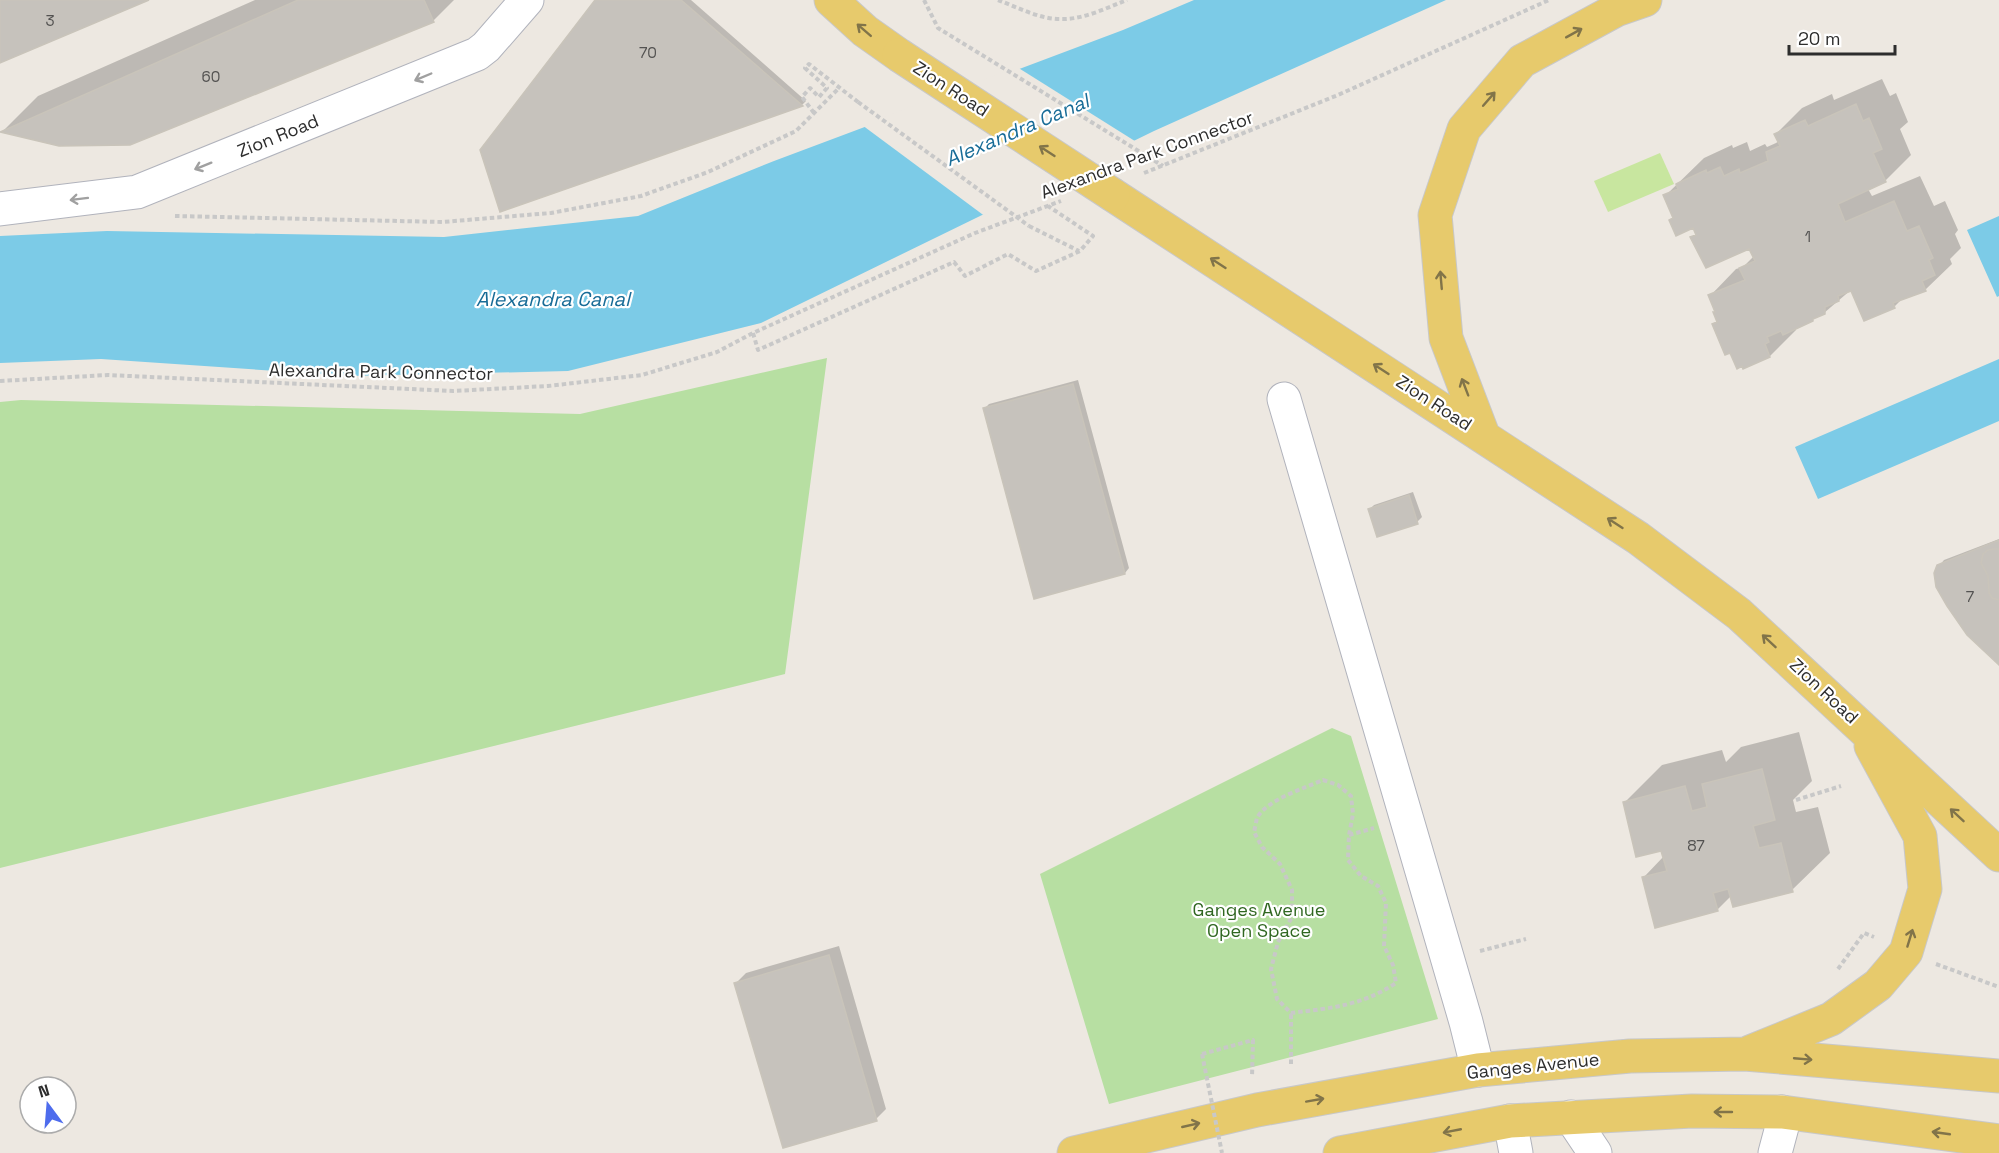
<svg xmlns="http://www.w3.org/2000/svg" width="1999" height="1153" font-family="'Space Grotesk',sans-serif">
<rect width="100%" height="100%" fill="#ede8e1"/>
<!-- grass -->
<path fill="#b7dfa2" d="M827,358L785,674L0,868V402L21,400L580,414Z
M1332,728L1351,736L1438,1019L1109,1104L1040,874Z"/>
<!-- pitch -->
<path fill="#c8e69f" d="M1660,153L1674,184L1608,212L1594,181Z"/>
<!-- water -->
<path fill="#7ccbe7" d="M1194,0H1446L1154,131L761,323L568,371L350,376L101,359L0,363V236L107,231L444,237L638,216L774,161L1123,30Z
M1999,216V296L1997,297L1967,230Z
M1999,359V421L1818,499L1795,447Z"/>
<!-- pier -->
<path fill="#ede8e1" d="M1017,67L1138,143L986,217L862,125Z"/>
<!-- shadow -->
<path fill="#0003" d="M255,0H454L433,21L3,131L38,96Z
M597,0H691L806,101L802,105L501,210Z
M1882,79L1890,96L1896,93L1908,122L1900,129L1911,155L1885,181L1868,189L1872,196L1920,176L1934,206L1945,201L1958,230L1955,234L1961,248L1950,259L1952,264L1925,290L1904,297L1894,307L1852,289L1824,313L1795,328L1796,330L1770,356L1730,351L1713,325L1718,320L1717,311L1710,296L1736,269L1743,267L1754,256L1750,247L1692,238L1697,233L1694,226L1674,217L1665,196L1704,158L1732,145L1733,148L1747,142L1750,151L1765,144L1767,147L1776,143L1779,141L1776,134L1802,108L1832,94L1834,100Z
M1078,380L1129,568L1125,573L984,409L989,404Z
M1413,492L1422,517L1417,522L1370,509L1374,505Z
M1999,539V663L1939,566L1944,560Z
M1799,732L1812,781L1793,800L1796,812L1818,807L1830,853L1792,890L1731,896L1717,910L1644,877L1664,856L1662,849L1624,803L1662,765L1722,750L1726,762L1741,747Z
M839,946L886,1109L876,1119L736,983L746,973Z"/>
<!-- building -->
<path fill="#c6c2bc" stroke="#c9c4ba" stroke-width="1.5" d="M0,0H149L0,63Z
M298,0H424L434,22L130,145L59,146L0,132Z
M595,0H681L803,106L500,212L480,150Z
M1856,104L1863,121L1869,118L1882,149L1873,153L1886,182L1838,204L1845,222L1894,201L1907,231L1919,226L1933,258L1929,260L1935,275L1922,281L1926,291L1893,303L1895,308L1864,321L1851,291L1838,296L1839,301L1825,307V314L1813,319V321L1783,335L1781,331L1767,337L1769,342L1765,344L1770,357L1743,369L1742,366L1737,369L1730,353L1725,355L1712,324L1717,322L1713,312H1715L1708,295L1745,280L1739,268L1755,261L1749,249L1706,268L1690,237L1696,235L1693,228L1676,236L1669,220L1673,218L1663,195L1678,189L1676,184L1678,183L1706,170L1707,173L1720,167L1724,176L1739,169L1740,173L1768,161L1766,152L1780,146L1774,134L1805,120L1808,126Z
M1073,384L1125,574L1034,599L983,408Z
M1409,495L1418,524L1377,537L1368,509Z
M1999,540V665L1967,635L1947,606L1936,587L1934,573L1937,565Z
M1994,549H1999V600L1992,598L1989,593L1988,576L1981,563L1983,554L1988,550Z
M1762,769L1775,820L1753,826L1759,848L1781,843L1793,892L1733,907L1728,889L1713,893L1718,911L1655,928L1642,877L1667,871L1661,851L1636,857L1623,802L1685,786L1692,811L1707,807L1702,784Z
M829,955L877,1121L783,1148L734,983Z"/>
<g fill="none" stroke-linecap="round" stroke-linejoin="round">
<defs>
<path id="minor" d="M0,209L137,192L477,54L486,47L527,0
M1284,399L1466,1022L1478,1070
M1571,1117L1595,1153
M1510,1121L1516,1153
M1775,1153L1783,1123L1782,1112"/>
<path id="major" d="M831,0L865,31L899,55
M1113,195L1638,538L1739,614L1999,855
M1483,435L1446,338L1435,215L1464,129L1522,61L1616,10L1645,0
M1750,1052L1831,1019L1878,985L1906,952L1925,889L1920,836L1871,746
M1074,1153L1257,1110L1478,1070L1630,1056L1745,1054L1999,1076
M1340,1153L1510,1121L1692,1111L1782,1112L1999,1141"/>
</defs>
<!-- minor casing -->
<use href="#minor" stroke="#b1b3bc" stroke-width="35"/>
<!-- major casing -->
<use href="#major" stroke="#c8c8c8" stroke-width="35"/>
<!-- path -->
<path stroke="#c8c8c8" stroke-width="4" stroke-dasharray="4.5 3" stroke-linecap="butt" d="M924,0L938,28L1163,166
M998,0C1017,7 1039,19 1060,19C1083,20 1106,8 1127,0
M814,113L802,97L810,88L819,97L827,88L805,68L809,64L858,102
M1144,173L1338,95L1549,0
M175,216L443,222L551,213L641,196L708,172L796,131L838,89
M1029,226L1079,251
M753,333L758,350L954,262L965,276L1008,254L1036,271L1080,251L1093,236L1048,206
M0,381L108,375L453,391L548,386L642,375L717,352L753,333L975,233L1061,201
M1323,780L1338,785L1351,796L1353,814L1349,835L1348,860L1361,876L1378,886L1386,903L1384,946L1393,965L1396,983C1361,1006 1331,1008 1291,1013L1277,999L1271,969L1278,942L1292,917V890L1280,864L1262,847L1254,832C1255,828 1256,822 1257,818C1266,800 1305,788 1323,780Z
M1796,800L1841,786
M1349,835L1374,828
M1480,951L1526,939
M1936,964L1999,987
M1838,969L1864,933L1874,937
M1202,1054L1253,1040L1252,1077
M1291,1064V1013"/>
<!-- minor -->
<use href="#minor" stroke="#fff" stroke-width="33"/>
<!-- major -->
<use href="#major" stroke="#e7ca6c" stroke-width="33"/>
<defs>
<path id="major-bridge" d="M899,55L1113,195"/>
</defs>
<!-- major-bridge casing -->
<use href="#major-bridge" stroke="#c8c8c8" stroke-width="35" stroke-linecap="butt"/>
<!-- path-bridge -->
<path stroke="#c8c8c8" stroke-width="4" stroke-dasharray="4.5 3" stroke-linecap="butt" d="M858,102L1029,226
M1202,1054L1222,1153"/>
<!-- major-bridge -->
<use href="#major-bridge" stroke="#e7ca6c" stroke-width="33"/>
</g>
<!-- one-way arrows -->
<defs><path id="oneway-shaft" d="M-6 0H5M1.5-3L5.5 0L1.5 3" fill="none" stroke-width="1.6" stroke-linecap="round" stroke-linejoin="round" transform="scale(1.5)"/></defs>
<g stroke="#817449">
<use href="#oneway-shaft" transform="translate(864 30) rotate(-139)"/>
<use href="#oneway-shaft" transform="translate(1574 33) rotate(-29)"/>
<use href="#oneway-shaft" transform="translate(1489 99) rotate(-49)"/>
<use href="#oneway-shaft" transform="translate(1047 151) rotate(-147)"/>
<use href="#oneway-shaft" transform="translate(1218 263) rotate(-147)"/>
<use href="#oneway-shaft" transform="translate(1441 280) rotate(-95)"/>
<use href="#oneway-shaft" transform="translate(1381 369) rotate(-147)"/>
<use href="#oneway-shaft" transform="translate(1465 387) rotate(-111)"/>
<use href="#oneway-shaft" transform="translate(1615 523) rotate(-147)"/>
<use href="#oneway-shaft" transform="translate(1769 641) rotate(-137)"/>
<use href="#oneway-shaft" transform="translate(1957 815) rotate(-137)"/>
<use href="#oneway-shaft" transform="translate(1910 938) rotate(-73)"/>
<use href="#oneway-shaft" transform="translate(1803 1059) rotate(5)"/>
<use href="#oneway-shaft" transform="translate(1315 1100) rotate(-10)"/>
<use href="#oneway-shaft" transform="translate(1723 1112) rotate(-180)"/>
<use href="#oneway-shaft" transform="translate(1191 1125) rotate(-13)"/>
<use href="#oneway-shaft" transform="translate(1452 1131) rotate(169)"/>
<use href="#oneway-shaft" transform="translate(1941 1133) rotate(-172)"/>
</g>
<g stroke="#a0a0a0">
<use href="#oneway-shaft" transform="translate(423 77) rotate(157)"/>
<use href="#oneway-shaft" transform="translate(203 166) rotate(158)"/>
<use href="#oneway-shaft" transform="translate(79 199) rotate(173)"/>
</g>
<g text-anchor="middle" stroke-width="4.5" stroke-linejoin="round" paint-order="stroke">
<!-- number labels -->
<g font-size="15" fill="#535251">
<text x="50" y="26">3</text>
<text x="648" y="58">70</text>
<text x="211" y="82">60</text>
<text x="1808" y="242">1</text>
<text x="1970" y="602">7</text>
<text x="1696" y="851">87</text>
</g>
<!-- street labels -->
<g font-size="18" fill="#2d2d2d" stroke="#fff">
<text transform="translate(951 89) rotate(33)" y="6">Zion Road</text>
<text transform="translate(278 136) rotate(-22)" y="6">Zion Road</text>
<text transform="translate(1147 155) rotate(-20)" y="6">Alexandra Park Connector</text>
<text transform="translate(381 372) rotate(1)" y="6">Alexandra Park Connector</text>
<text transform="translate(1434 403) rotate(33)" y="6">Zion Road</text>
<text transform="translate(1824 691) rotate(43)" y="6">Zion Road</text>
<text transform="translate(1533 1066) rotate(-6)" y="6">Ganges Avenue</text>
</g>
<!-- park labels -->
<g font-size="18" fill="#306721" stroke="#fff">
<text x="1259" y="916">Ganges Avenue<tspan x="1259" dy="21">Open Space</tspan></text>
</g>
<!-- water labels -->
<g font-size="20" font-style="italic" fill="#186c97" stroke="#fff">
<text transform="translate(1017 130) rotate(-23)" y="7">Alexandra Canal</text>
<text x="553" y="306">Alexandra Canal</text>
</g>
</g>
<!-- north arrow -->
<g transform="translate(48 1105) rotate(344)"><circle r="28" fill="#ffffff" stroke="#ababab" stroke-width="1.5"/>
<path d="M0-4.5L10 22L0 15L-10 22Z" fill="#4e6ced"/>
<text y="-9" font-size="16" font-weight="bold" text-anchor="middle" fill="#2d2d2d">N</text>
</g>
<!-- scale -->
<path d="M1789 45v9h106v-9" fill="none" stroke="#2d2d2d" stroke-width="3"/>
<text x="1798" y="45" font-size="18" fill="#2d2d2d" stroke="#ffffff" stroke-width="4.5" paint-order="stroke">20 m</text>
</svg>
